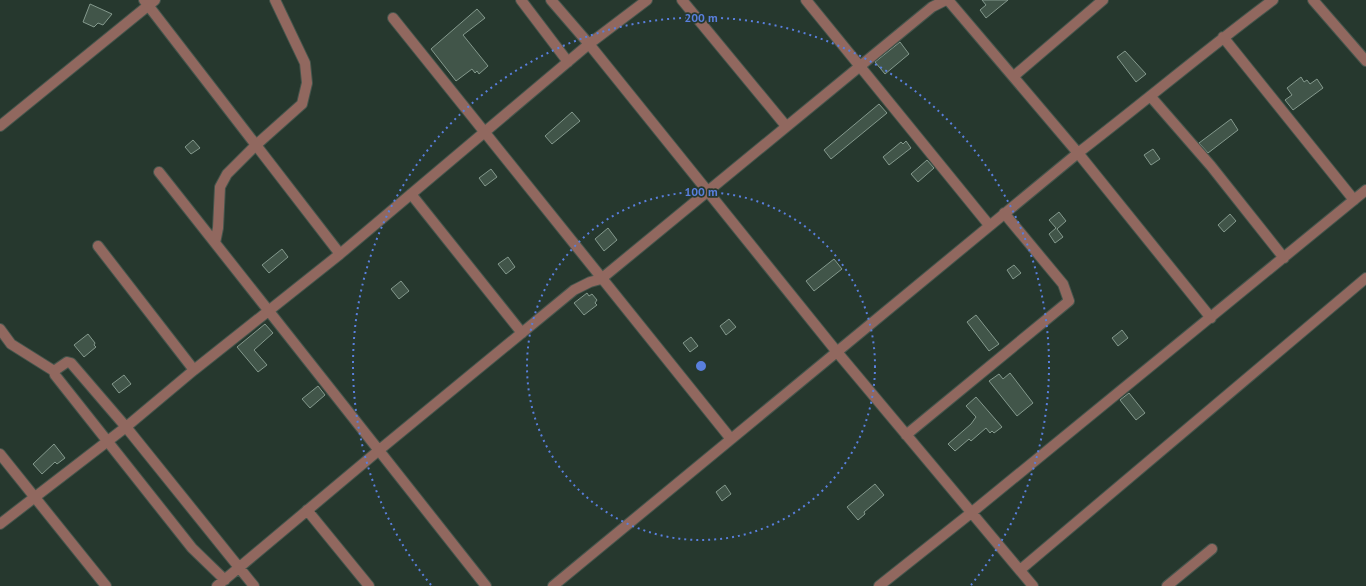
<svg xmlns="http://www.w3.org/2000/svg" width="1366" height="586" font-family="'PT Sans',sans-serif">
<rect width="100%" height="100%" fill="#26382e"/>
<!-- building -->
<path fill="#415549" stroke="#84998d" d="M982,0H1008L986,18L980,10L986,5Z
M90,4L112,14L103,25L98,23L94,27L83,22Z
M477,9L485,18L463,35L488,66L479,74L477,71L475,73L472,69L456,81L431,49Z
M900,42L909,54L885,74L875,62Z
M1125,51L1146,74L1136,82L1117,57Z
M1301,77L1304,82L1307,80L1310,84L1317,79L1323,88L1293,110L1285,100L1292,95L1287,88Z
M879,104L887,113L831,159L824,150Z
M572,112L580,121L552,144L545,136Z
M1231,119L1238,130L1208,153L1199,143Z
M193,140L200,148L191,154L185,147Z
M906,141L911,148L889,165L883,157L901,142L903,144Z
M1153,149L1160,159L1151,165L1144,155Z
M927,160L934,168L918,182L911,174Z
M491,169L497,177L485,186L479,178Z
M1059,212L1066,221L1057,229L1063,237L1055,243L1049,234L1056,228L1049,220Z
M1230,214L1236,221L1224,232L1218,225Z
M608,228L617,240L604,251L595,239Z
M282,249L288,257L269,273L262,265Z
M508,257L515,267L506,274L498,264Z
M834,259L842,269L814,291L806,281Z
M1014,265L1021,273L1013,279L1007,270Z
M401,281L409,291L399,299L391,289Z
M587,293L589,296L592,294L597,300L595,303L597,305L584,315L574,303Z
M976,315L999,344L989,351L967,322Z
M729,319L736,327L726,335L720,326Z
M265,324L273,333L254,350L267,365L258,372L237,347Z
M1122,330L1128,338L1118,346L1112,338Z
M88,334L95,343L94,345L96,347L84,357L74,345Z
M691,337L698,346L690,352L683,343Z
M1010,373L1033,403L1017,416L989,381L999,374L1003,379Z
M124,375L131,384L119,393L112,384Z
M318,386L325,395L310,408L302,399Z
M1129,393L1145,413L1136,420L1120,400Z
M976,397L1002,427L994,433L992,431L990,433L986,428L971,441L969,439L955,451L948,444L971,424L976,417L966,406Z
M54,444L65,458L57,464L55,462L42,474L33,464Z
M875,484L884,495L864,512L865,514L858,520L847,507Z
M725,485L731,494L722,501L716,492Z"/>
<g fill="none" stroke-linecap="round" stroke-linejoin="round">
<defs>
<path id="minor" d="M144,0L340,254
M521,0L568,62
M551,0L589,44L837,352L1033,586
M682,0L786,126
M806,0L989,225
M948,0L1078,153L1211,318
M1313,0L1366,61
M393,18L731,439
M1223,37L1354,200
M1014,76L1103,0
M1151,97L1211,166L1284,258
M0,126L155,0
M159,172L486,586
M411,194L522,333
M215,243L218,228L220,187L227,174L256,145L302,104L307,83L305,63L275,0
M98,246L194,370
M0,329L11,344L54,371
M906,435L1069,301L1063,284L1004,213
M0,454L106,586
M307,510L369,586
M0,524L126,427L194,370L340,254L589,44L647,0
M1020,570L1366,278
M225,580L192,548L55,375L54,371L67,362L71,363L126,427L254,586
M217,586L378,451L574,290L590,282L601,279L932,7L946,0
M553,586L1078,153C1143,103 1207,49 1273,0
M879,586L971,513L1366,190
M1167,586L1212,549"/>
</defs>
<!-- minor casing -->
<use href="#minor" stroke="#45554c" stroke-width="12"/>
<!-- minor -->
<use href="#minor" stroke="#91685f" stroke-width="10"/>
</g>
<!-- distance rings -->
<g fill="none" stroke="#597fdd" stroke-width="2" stroke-dasharray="2 4">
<circle cx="701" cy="366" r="174"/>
<path d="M431 585A348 348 0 1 1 971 585"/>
</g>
<circle cx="701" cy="366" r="6" fill="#597fdd" stroke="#26382e" stroke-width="2"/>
<g font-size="12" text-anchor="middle" font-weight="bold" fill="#597fdd" stroke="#26382e" stroke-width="3.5" stroke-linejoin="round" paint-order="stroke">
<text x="701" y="22">200 m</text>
<text x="701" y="196">100 m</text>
</g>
</svg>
